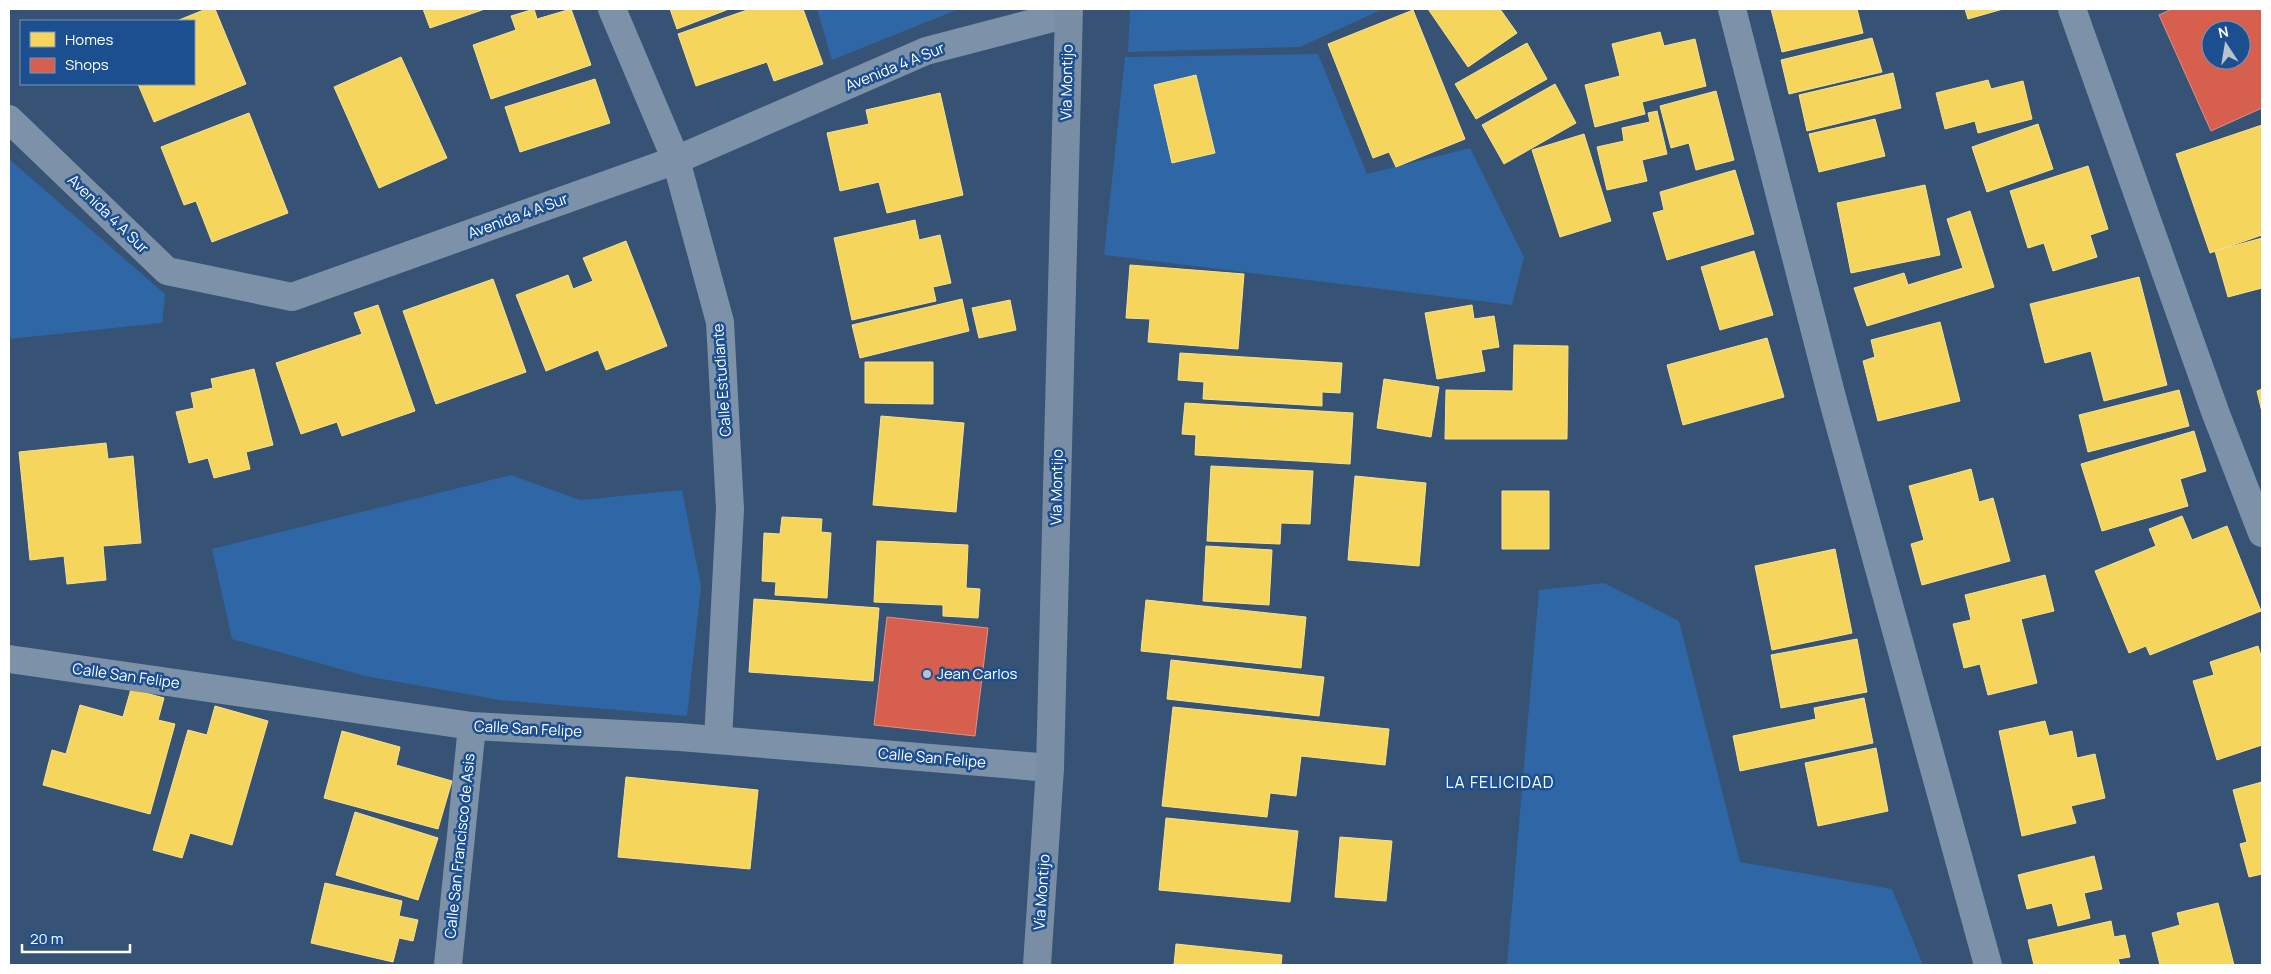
<svg xmlns="http://www.w3.org/2000/svg" width="2271" height="974" font-family="Manrope,sans-serif">
<rect width="100%" height="100%" fill="#365274"/>
<!-- green -->
<path fill="#2f66a5" d="M817,9H959L832,60Z
M1130,9H1383L1300,47L1128,52Z
M1318,54L1367,174L1470,148L1524,257L1512,305L1104,255L1125,57Z
M9,159L165,294L162,323L9,339Z
M511,475L580,500L682,490L701,586L687,716L500,700L365,676L232,639L212,549Z
M1604,583L1679,621L1740,862L1892,889L1923,965H1507L1539,590Z"/>
<!-- homes -->
<path fill="#f6d55c" stroke="#f9e28d" d="M206,9H215L246,84L154,122L138,84H194V21L179,20Z
M423,9H485L430,28Z
M534,9L537,19L571,9L591,65L491,99L473,45L516,30L511,16Z
M670,9H729L677,29Z
M750,9H803L823,64L774,81L767,62L696,86L678,34Z
M1428,9H1500L1517,33L1468,67Z
M1771,9H1857L1863,33L1782,52Z
M1965,9H2003L1968,19Z
M1413,10L1465,139L1396,167L1389,152L1373,158L1328,44Z
M1660,32L1664,46L1695,39L1706,86L1642,102L1645,114L1595,127L1585,85L1620,76L1612,44Z
M1872,38L1882,72L1789,94L1781,60Z
M1527,43L1547,79L1476,119L1455,84Z
M401,57L447,158L379,188L334,87Z
M1893,73L1901,108L1807,131L1799,95Z
M1196,75L1215,153L1172,163L1154,85Z
M595,79L610,123L520,152L505,107Z
M1988,80L1991,89L2023,81L2032,119L1978,133L1975,121L1945,129L1936,93Z
M1555,84L1576,123L1504,164L1482,125Z
M1716,91L1734,160L1696,170L1689,143L1671,148L1660,106Z
M940,93L963,195L887,213L879,182L840,191L827,133L869,124L866,110Z
M1657,111L1667,154L1642,160L1647,181L1607,190L1597,147L1624,141L1622,128L1650,122L1648,113Z
M249,113L288,213L212,242L196,201L184,205L161,147Z
M1875,119L1885,156L1819,172L1809,134Z
M2038,124L2053,169L1987,192L1972,147Z
M2262,125V235L2210,253L2176,154Z
M1584,134L1611,221L1560,237L1532,150Z
M2088,166L2108,229L2090,235L2097,257L2053,271L2044,243L2028,248L2010,191Z
M1735,170L1754,234L1667,260L1653,213L1664,210L1660,192Z
M1925,185L1940,255L1851,273L1837,203Z
M1970,211L1994,287L1867,326L1854,288L1904,273L1908,285L1963,268L1947,219Z
M915,220L919,240L940,235L951,283L933,287L936,301L852,320L834,238Z
M2262,238V288L2228,297L2215,251Z
M626,241L667,346L606,370L598,350L546,371L516,295L568,275L573,289L593,281L583,258Z
M1754,251L1773,315L1720,330L1701,267Z
M1130,265L1244,274L1238,349L1148,342L1150,319L1126,318Z
M2139,277L2167,385L2104,401L2091,351L2045,363L2030,304Z
M493,279L526,372L436,404L403,311Z
M962,299L969,331L860,358L852,325Z
M1010,300L1016,330L979,338L972,308Z
M378,305L415,411L342,436L337,422L301,434L276,363L362,334L354,313Z
M1472,305L1474,319L1494,316L1499,347L1481,350L1485,371L1437,379L1425,313Z
M1940,322L1960,401L1878,421L1863,361L1875,357L1871,340Z
M1767,338L1784,397L1683,425L1667,365Z
M1514,345L1568,346L1567,439H1445L1446,390L1513,391Z
M1180,353L1342,363L1340,393L1322,392V406L1203,399L1204,382L1178,380Z
M865,362H933V404L865,403Z
M254,369L273,445L246,452L250,469L214,478L208,458L189,463L176,412L194,408L191,393L213,388L211,379Z
M1384,379L1439,387L1431,437L1377,428Z
M2262,389V412L2257,391Z
M2179,390L2189,426L2088,452L2079,415Z
M1185,403L1353,413L1350,464L1195,455L1196,435L1182,434Z
M881,416L964,423L956,512L873,505Z
M2194,431L2206,471L2180,479L2188,506L2102,531L2081,464Z
M106,443L108,459L133,456L141,543L103,546L106,580L67,584L64,556L30,560L19,452Z
M1211,466L1313,471L1310,524L1281,523L1280,544L1207,541Z
M1971,469L1979,502L1993,498L2010,561L1922,585L1911,544L1924,540L1909,486Z
M1355,476L1426,483L1419,566L1348,560Z
M1502,491H1549V549H1502Z
M2182,516L2192,540L2227,526L2261,611L2150,655L2146,646L2129,653L2095,571L2156,546L2149,529Z
M782,517L822,519L821,532L831,533L827,598L775,595L776,582L762,581L764,533L780,534Z
M877,541L968,545L966,588L980,589L978,618L943,616V605L874,602Z
M1206,546L1272,550L1269,605L1203,601Z
M1835,549L1852,633L1772,650L1755,566Z
M2045,575L2054,611L2021,619L2037,683L1988,695L1980,664L1964,668L1953,624L1971,620L1965,595Z
M754,599L879,608L873,681L749,672Z
M1146,600L1306,617L1301,668L1141,651Z
M1857,639L1867,692L1781,708L1771,655Z
M2258,646L2262,659V745L2217,760L2193,681L2214,675L2210,662Z
M1171,660L1324,677L1319,716L1167,699Z
M131,689L164,698L158,720L175,724L150,814L43,785L52,750L66,754L80,705L123,717Z
M1864,698L1873,743L1740,771L1733,736L1816,719L1814,708Z
M215,706L268,721L232,845L190,833L182,858L153,850L188,730L207,735Z
M1173,707L1389,729L1385,765L1301,756L1296,796L1270,793L1267,817L1162,806Z
M2045,721L2049,736L2072,731L2077,758L2095,754L2105,798L2071,806L2076,823L2022,836L1999,731Z
M342,731L400,747L396,765L452,781L438,829L324,798Z
M1876,748L1888,811L1818,826L1805,763Z
M626,777L758,790L750,869L618,857Z
M2262,782V874L2249,877L2240,844L2247,842L2233,790Z
M355,812L438,838L418,900L336,875Z
M1166,818L1298,831L1290,902L1159,890Z
M1340,837L1392,841L1386,901L1335,897Z
M2094,856L2102,889L2084,893L2090,918L2058,926L2052,903L2027,909L2018,875Z
M325,883L402,901L399,916L418,920L413,941L399,938L393,962L311,943Z
M2218,903L2234,965H2160L2152,933L2180,925L2177,913Z
M2111,921L2114,937L2125,935L2130,957L2118,959L2120,965H2034L2028,940Z
M1176,944L1282,955L1281,965H1174Z"/>
<!-- shops -->
<path fill="#d6604d" stroke="#e29082" fill-rule="evenodd" d="M2172,9H2262V108L2211,131L2159,15ZM2211,30H2241V60H2211Z
M887,617L988,628L975,736L874,725Z"/>
<g fill="none" stroke-linecap="round" stroke-linejoin="round">
<!-- minor -->
<path stroke="#7d92a8" stroke-width="28" d="M612,9L676,160L720,322L730,509L718,740
M1732,9L1833,401L1988,965
M2072,9L2216,414L2262,533
M9,119L167,271L292,297L676,160L926,51L1068,14
M9,659L472,726L680,737L1050,768
M448,965L472,726"/>
<!-- secondary -->
<path stroke="#798da4" stroke-width="28" d="M1037,965L1050,768L1069,9"/>
</g>
<!-- markers -->
<circle fill="#b9c2ce" stroke="#1b4f8f" stroke-width="2" cx="927" cy="674" r="5"/>
<g text-anchor="middle" stroke-width="5" stroke-linejoin="round" paint-order="stroke">
<!-- street labels -->
<g font-size="15" fill="#fff" stroke="#1b4f8f">
<text transform="translate(895 67) rotate(-22)" y="5">Avenida 4 A Sur</text>
<text transform="translate(1067 82) rotate(-89)" y="5">Vía Montijo</text>
<text transform="translate(108 214) rotate(44)" y="5">Avenida 4 A Sur</text>
<text transform="translate(518 216) rotate(-20)" y="5">Avenida 4 A Sur</text>
<text transform="translate(722 380) rotate(-94)" y="5">Calle Estudiante</text>
<text transform="translate(1057 487) rotate(-89)" y="5">Vía Montijo</text>
<text transform="translate(126 676) rotate(8)" y="5">Calle San Felipe</text>
<text transform="translate(528 729) rotate(3)" y="5">Calle San Felipe</text>
<text transform="translate(932 758) rotate(5)" y="5">Calle San Felipe</text>
<text transform="translate(460 846) rotate(-84)" y="5">Calle San Francisco de Asis</text>
<text transform="translate(1042 892) rotate(-86)" y="5">Vía Montijo</text>
</g>
<!-- poi labels -->
<g font-size="15" fill="#fff" stroke="#1b4f8f" text-anchor="start">
<text x="937" y="679">Jean Carlos</text>
</g>
<!-- neighbourhood labels -->
<g font-size="16" letter-spacing="1" fill="#fff" stroke="#1b4f8f">
<text x="1500" y="788">LA FELICIDAD</text>
</g>
</g>
<!-- border -->
<rect width="2271" height="974" fill="none" stroke="#ffffff" stroke-width="20"/>
<!-- legend -->
<rect x="20" y="20" width="175" height="65" fill="#1b4f8f" stroke="#7695bc"/>
<rect x="30" y="32" width="25" height="15" fill="#f6d55c" stroke="#7695bc"/>
<text x="65" y="45" font-size="15" fill="#ffffff">Homes</text>
<rect x="30" y="58" width="25" height="15" fill="#d6604d" stroke="#7695bc"/>
<text x="65" y="70" font-size="15" fill="#ffffff">Shops</text>
<!-- north arrow -->
<g transform="translate(2226 45) rotate(348)"><circle r="24" fill="#1b4f8f" stroke="#7695bc"/>
<path d="M0-4L9 19L0 12L-9 19Z" fill="#b9c2ce"/>
<text y="-8" font-size="14" font-weight="bold" text-anchor="middle" fill="#ffffff">N</text>
</g>
<!-- scale -->
<path d="M22 944v8h108v-8" fill="none" stroke="#ffffff" stroke-width="2.5"/>
<text x="30" y="944" font-size="15" fill="#ffffff" stroke="#1b4f8f" stroke-width="4" paint-order="stroke">20 m</text>
</svg>
